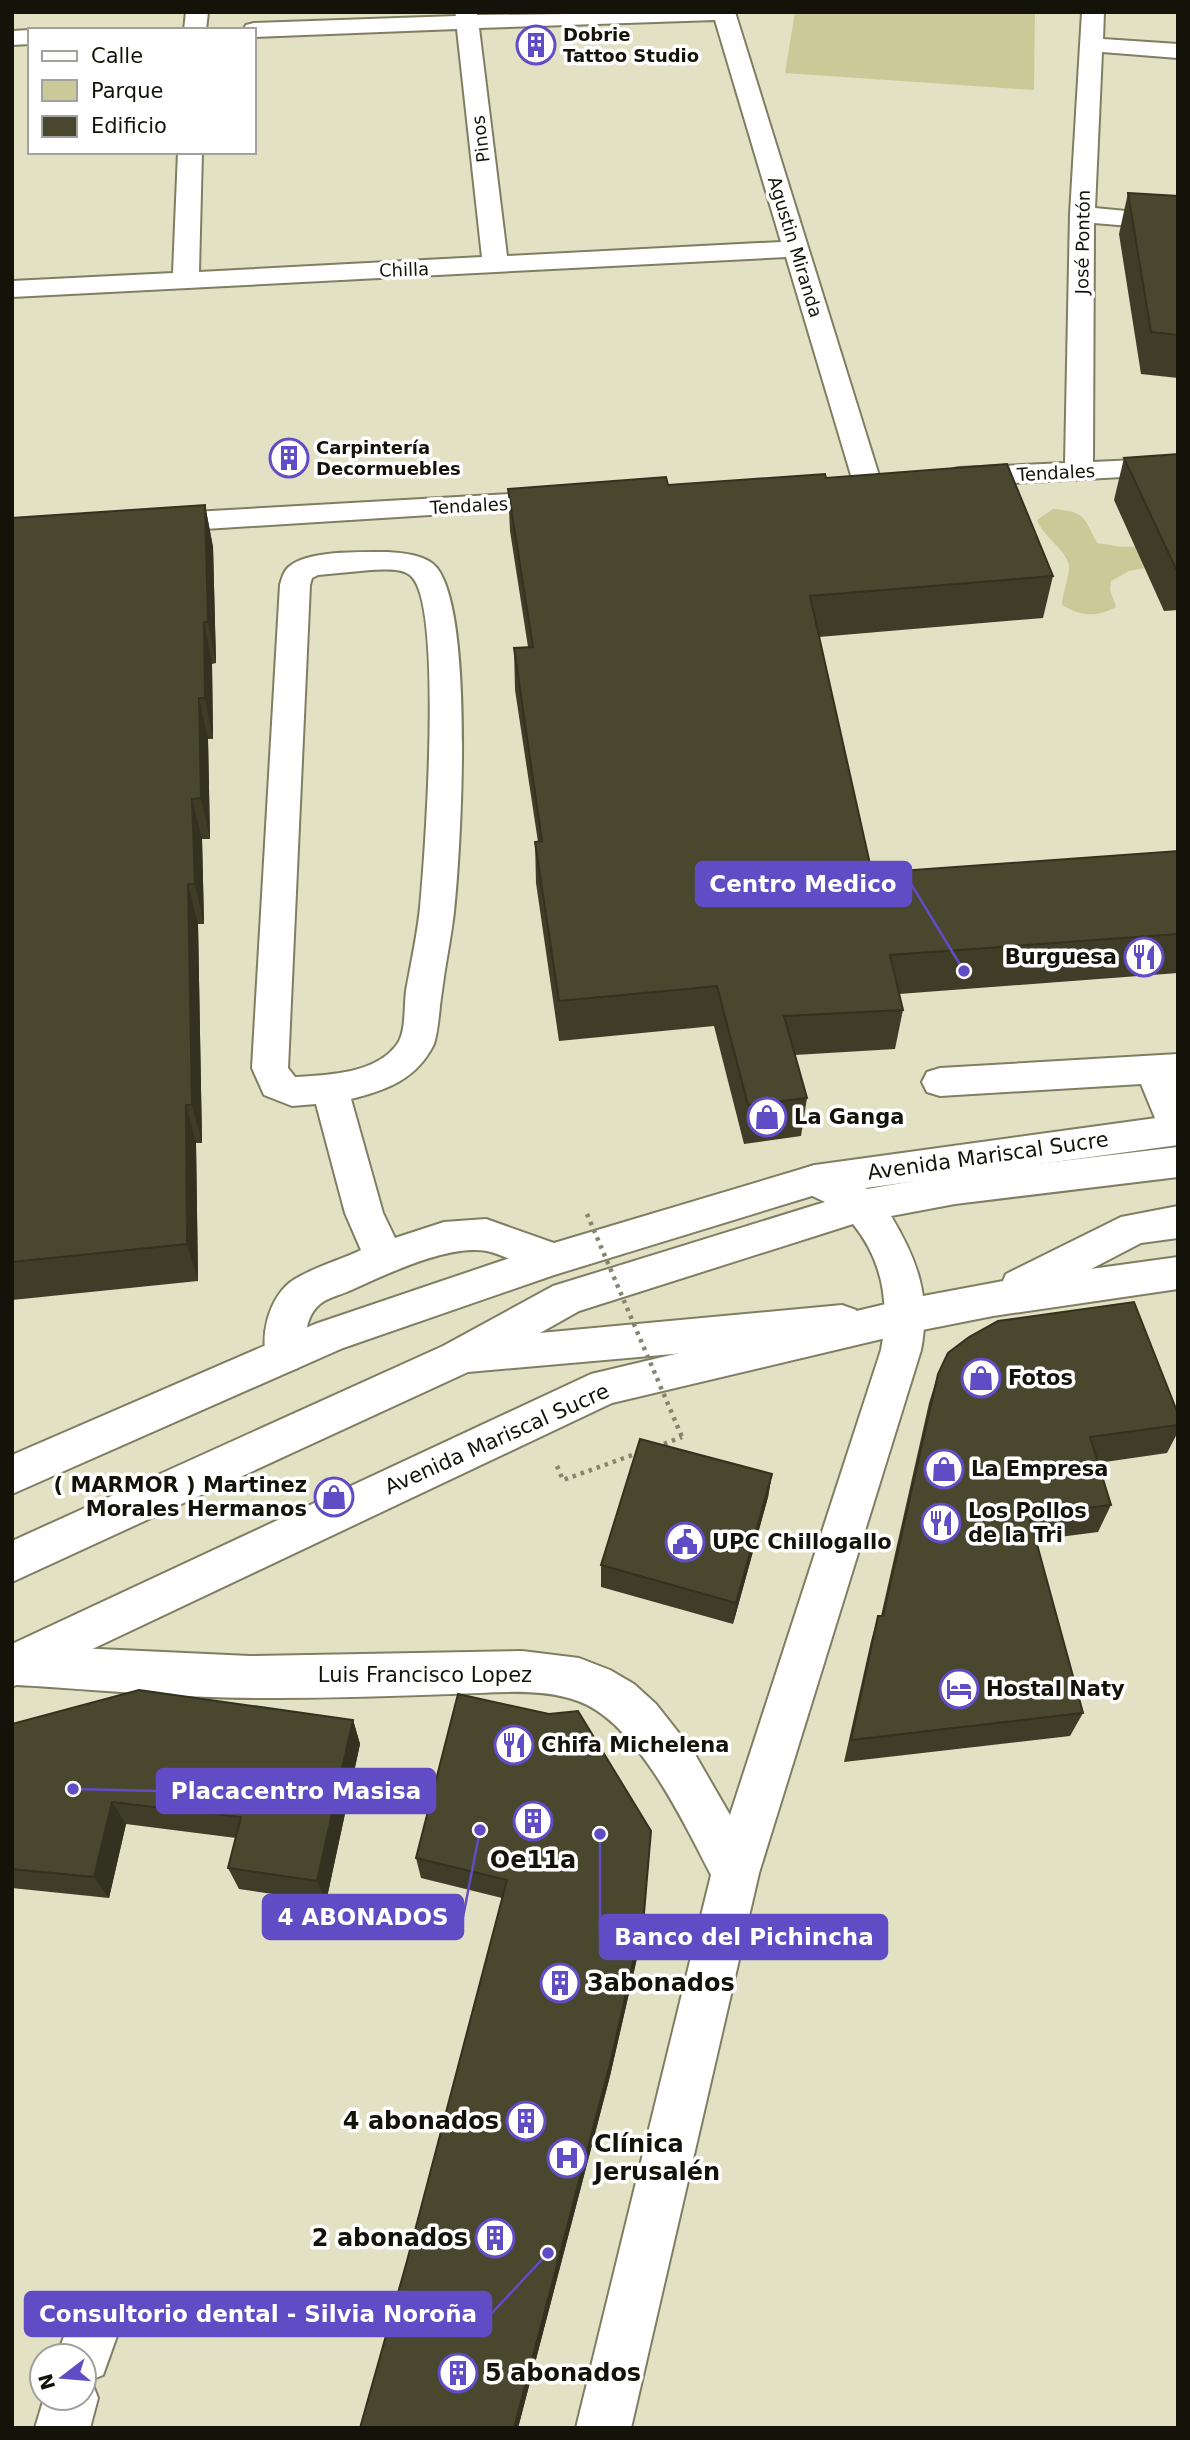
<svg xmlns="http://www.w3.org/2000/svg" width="1190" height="2440" font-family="'DejaVu Sans',sans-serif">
<rect width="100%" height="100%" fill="#e2e1c3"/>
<!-- green -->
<path fill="#cbc997" d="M795,12H1035L1034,90L785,73Z
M1053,509C1086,512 1083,516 1097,543L1122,547L1148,546L1155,566L1129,571L1111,581L1110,590L1116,607C1096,618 1080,616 1062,605C1062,595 1070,574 1069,566C1067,550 1043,537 1037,520Z"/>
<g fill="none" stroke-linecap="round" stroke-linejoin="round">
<defs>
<path id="minor" d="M186,12H208L206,30H184Z
M455,12H477V15L735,12L881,482L877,488L867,491L857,488L853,482L786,257L12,297V281L173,273L178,152H202L199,272L482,257L457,29L254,37V30H243L246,25L254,23L456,16ZM715,20L781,242L507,256L479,28Z
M1082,12H1104L1103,39L1178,44V58L1102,52L1095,208L1178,216V230L1094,223L1093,462L1178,458V474L958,486L948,483L944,477L948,471L958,468L1065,463L1070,214Z
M30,30V44L12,45V31Z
M562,491L572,494L576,500L572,506L158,532L148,529L144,523L148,517L158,514Z
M388,552C403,553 427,555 437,568C474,616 461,847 454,912C451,939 445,965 442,991C439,1009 439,1027 434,1044C417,1079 387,1090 351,1099L383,1213L395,1238L444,1222L486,1219L568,1248L574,1259L568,1270C540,1280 514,1257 487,1251C447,1244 385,1275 349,1291C340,1295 327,1298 320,1304C300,1321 309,1347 298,1368L284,1373L270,1368C257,1342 268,1295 295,1279C315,1267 340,1260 361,1250L345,1213L316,1104L292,1106L264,1095L252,1068L280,585C282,578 284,570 290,566C309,550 363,552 388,552ZM371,570C382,570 403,567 412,577C443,609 425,855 420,908C417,936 411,963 406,991C404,1007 406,1030 398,1043C377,1074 328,1075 295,1077L288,1068L310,585L312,578L318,575Z
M1178,1054L1177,1145L1164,1140L1141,1084L940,1096L927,1092L922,1082L927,1072L940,1068Z
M1178,1147V1177L955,1204L891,1216C918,1261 931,1298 921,1350L759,1873L631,2428H576L711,1875C684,1823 637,1722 578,1701C540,1687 491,1693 452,1694C393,1696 335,1698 277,1698C190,1699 104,1690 17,1685L12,1683V1645L250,1656L522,1651L579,1658L610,1670L634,1684L656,1704L693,1751L730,1815L881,1350C890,1304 883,1261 853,1224L579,1311L540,1333L842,1305L856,1310L862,1322L856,1334L842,1339L468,1372L12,1582V1541L443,1346L553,1286L825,1202L802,1191L796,1180L802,1169L815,1165L846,1177L867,1189L955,1174Z
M91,2306L110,2314L118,2333L103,2375L91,2380L98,2398L90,2428H35L44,2398H84V2356H57L72,2314Z"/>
<path id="major" d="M1178,1115V1145L815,1195L554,1275L343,1348L12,1494V1455L315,1324L554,1243L815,1165Z
M1178,1206V1238L1141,1243L1091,1269L1178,1257V1289L993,1316L907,1333L612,1403L12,1687V1644L591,1374L907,1299L1003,1281L1006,1274L1121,1217Z"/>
</defs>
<!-- minor casing -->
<use href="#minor" stroke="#7f7e63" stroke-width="4"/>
<!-- major casing -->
<use href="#major" stroke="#7f7e63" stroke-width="4"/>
<!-- path -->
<path stroke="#85846f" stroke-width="4.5" stroke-dasharray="3.5 5" stroke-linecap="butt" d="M656,1447L682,1437
M557,1466L563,1480L638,1453"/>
<!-- minor -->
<use href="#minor" fill="#fff" fill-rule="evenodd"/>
<!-- major -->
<use href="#major" fill="#fff" fill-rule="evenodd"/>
<!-- path-bridge -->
<path stroke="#85846f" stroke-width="4.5" stroke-dasharray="3.5 5" stroke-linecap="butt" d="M587,1214L682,1437"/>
</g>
<!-- wall -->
<path fill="#3f3d28" d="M1128,193L1178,196V378L1141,374L1119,234Z
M1178,454V610L1164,611L1114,500L1124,458Z
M826,478L1053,576L1043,618L819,637L872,873L1178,851V973L899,994L903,1010L895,1049L795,1055L807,1098L801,1136L744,1144L714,1026L559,1041L536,883L535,842H538L515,690L514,648L528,647L510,531L508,489L668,485Z
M205,505L213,547L216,663L212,664L213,739H208L210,839H202L204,924H198L202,1143H196L198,1281L12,1300V518Z
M938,1374L1178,1414V1432L1167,1453L1098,1463L1111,1505L1098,1532L1036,1540L1083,1713L1070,1736L844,1762L871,1641L878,1616H881L929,1403Z
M772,1474L768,1497L733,1624L601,1587V1565Z
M458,1694L643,1932L610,2076L518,2428H360L407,2261L502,1898L421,1878L416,1858Z
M353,1720L360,1744L326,1902L239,1889L228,1868L236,1838L126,1824L109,1898L12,1888V1724Z"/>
<!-- shaded-wall -->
<path fill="#333220" d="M205,505L213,547L216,663L208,622Z
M204,622L212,664L213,739L205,698Z
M199,698L208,739L210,839L201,798Z
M192,799L202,839L204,924L195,884Z
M188,884L198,924L202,1143L192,1105Z
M186,1105L196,1143L198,1281L187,1244Z
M772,1474L768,1497L733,1624L736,1603Z
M353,1720L360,1744L326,1902L317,1881Z
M112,1802L126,1824L109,1898L94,1877Z
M651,1831L643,1932L610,2076L518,2428H514Z"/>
<!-- building -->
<path fill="#49472e" stroke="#333220" stroke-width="2" d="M1128,193L1178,196V335L1151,332Z
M1178,454V569H1176L1124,458Z
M1007,464L1053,576L810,596L872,873L1178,851V934L890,955L903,1010L784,1016L807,1098L748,1105L717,986L559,1001L535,842L542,841L514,648L533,647L508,489L666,477L668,485L825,474L826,478Z
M205,505L208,622H204L205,698H199L201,798L192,799L195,884H188L192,1105H186L187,1244L12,1262V518Z
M1134,1302L1178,1414V1425L1090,1437L1111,1505L1029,1515L1083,1713L851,1740L878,1616H883L938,1374L948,1353L969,1337L998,1321Z
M640,1439L772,1474L736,1603L601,1565Z
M139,1690L353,1720L317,1881L228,1868L241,1817L112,1802L94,1877L12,1869V1724Z
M458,1694L549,1714L578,1711L651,1831L644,1913L611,2060L514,2428H360L407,2261L507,1880L416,1858Z"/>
<!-- icons -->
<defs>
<symbol id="building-ring" viewBox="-11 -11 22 22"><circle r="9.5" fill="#fff" stroke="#604cc5" stroke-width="1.5"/><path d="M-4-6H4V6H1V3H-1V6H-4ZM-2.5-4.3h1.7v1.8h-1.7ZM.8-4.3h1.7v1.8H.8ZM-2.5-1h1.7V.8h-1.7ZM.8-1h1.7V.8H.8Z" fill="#604cc5"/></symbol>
<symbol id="restaurant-ring" viewBox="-11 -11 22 22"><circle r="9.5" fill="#fff" stroke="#604cc5" stroke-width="1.5"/><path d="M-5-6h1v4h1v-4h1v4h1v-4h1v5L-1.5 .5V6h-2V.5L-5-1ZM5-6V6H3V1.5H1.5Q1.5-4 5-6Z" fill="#604cc5"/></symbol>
<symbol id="shop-ring" viewBox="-11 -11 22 22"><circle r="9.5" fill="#fff" stroke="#604cc5" stroke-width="1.5"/><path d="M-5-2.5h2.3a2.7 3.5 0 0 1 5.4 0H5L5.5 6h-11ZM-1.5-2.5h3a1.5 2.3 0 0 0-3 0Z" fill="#604cc5"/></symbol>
<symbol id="civic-ring" viewBox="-11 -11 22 22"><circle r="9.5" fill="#fff" stroke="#604cc5" stroke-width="1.5"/><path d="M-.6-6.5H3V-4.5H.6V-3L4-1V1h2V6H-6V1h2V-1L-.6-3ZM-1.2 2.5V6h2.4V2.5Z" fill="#604cc5"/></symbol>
<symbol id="hotel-ring" viewBox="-11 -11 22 22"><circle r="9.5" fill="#fff" stroke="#604cc5" stroke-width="1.5"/><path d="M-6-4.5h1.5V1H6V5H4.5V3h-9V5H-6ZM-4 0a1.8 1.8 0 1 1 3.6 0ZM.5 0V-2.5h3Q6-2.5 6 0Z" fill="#604cc5"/></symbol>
<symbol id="hospital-ring" viewBox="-11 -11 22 22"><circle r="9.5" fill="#fff" stroke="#604cc5" stroke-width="1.5"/><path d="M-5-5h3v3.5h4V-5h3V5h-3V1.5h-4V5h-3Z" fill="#604cc5"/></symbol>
</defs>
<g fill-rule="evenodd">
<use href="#building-ring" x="514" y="23" width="44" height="44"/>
<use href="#building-ring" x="267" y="436" width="44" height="44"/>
<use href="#restaurant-ring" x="1122" y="935" width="44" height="44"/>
<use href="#shop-ring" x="745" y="1095" width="44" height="44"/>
<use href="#shop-ring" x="959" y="1356" width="44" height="44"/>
<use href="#shop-ring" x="922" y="1447" width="44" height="44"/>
<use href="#shop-ring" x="312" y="1475" width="44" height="44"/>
<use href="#restaurant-ring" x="919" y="1501" width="44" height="44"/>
<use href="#civic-ring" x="663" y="1520" width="44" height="44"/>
<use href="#hotel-ring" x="937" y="1667" width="44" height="44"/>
<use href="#restaurant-ring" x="492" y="1723" width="44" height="44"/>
<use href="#building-ring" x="511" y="1799" width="44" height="44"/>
<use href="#building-ring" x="538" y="1961" width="44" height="44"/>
<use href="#building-ring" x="504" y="2099" width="44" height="44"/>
<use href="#hospital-ring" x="545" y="2136" width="44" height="44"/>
<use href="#building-ring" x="473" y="2216" width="44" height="44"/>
<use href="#building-ring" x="436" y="2351" width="44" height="44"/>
</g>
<g text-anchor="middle" stroke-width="7" stroke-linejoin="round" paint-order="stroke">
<!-- far-poi labels -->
<g font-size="18" font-weight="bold" fill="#141309" stroke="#fff" text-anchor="start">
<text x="563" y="41">Dobrie<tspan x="563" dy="21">Tattoo Studio</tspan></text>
<text x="316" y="454">Carpintería<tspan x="316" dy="21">Decormuebles</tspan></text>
</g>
<!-- far-street labels -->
<g font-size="18" fill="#141309" stroke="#fff">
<text transform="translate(481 139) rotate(-97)" y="6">Pinos</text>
<text transform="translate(1083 242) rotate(-89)" y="6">José Pontón</text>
<text transform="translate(795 247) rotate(73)" y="6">Agustin Miranda</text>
<text transform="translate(404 270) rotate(-2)" y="6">Chilla</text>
<text transform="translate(1056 473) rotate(-3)" y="6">Tendales</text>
<text transform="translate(469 506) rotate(-3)" y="6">Tendales</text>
</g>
<!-- poi labels -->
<g font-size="21" font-weight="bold" fill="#141309" stroke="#fff" text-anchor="start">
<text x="1117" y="964" text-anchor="end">Burguesa</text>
<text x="794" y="1124">La Ganga</text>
<text x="1008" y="1385">Fotos</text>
<text x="971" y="1476">La Empresa</text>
<text x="307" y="1492" text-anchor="end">( MARMOR ) Martinez<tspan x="307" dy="24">Morales Hermanos</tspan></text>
<text x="968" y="1518">Los Pollos<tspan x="968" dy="24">de la Tri</tspan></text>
<text x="712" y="1549">UPC Chillogallo</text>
<text x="986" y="1696">Hostal Naty</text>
<text x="541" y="1752">Chifa Michelena</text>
</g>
<!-- street labels -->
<g font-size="21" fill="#141309" stroke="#fff">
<text transform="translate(988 1156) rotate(-8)" y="7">Avenida Mariscal Sucre</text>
<text transform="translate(497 1439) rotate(-24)" y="7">Avenida Mariscal Sucre</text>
<text x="425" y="1682">Luis Francisco Lopez</text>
</g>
<!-- near-poi labels -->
<g font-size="24" font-weight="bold" fill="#141309" stroke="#fff" text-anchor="start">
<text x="533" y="1868" text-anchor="middle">Oe11a</text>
<text x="587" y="1991">3abonados</text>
<text x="499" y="2129" text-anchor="end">4 abonados</text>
<text x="594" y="2152">Clínica<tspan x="594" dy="28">Jerusalén</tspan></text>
<text x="468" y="2246" text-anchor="end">2 abonados</text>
<text x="485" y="2381">5 abonados</text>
</g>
</g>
<!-- callouts -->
<path fill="none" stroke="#604cc5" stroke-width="2.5" d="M964 971L911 884M73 1789L157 1791M480 1830L463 1917M600 1834L600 1937M548 2253L491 2314"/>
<g fill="#604cc5" stroke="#fff" stroke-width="2.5">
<circle cx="964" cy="971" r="7"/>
<circle cx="73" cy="1789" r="7"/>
<circle cx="480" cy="1830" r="7"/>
<circle cx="600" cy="1834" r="7"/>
<circle cx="548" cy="2253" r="7"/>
</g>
<g fill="#604cc5" stroke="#604cc5" stroke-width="2.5">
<rect x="696" y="862" width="215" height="44" rx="7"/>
<rect x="157" y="1769" width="278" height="44" rx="7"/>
<rect x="263" y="1895" width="200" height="44" rx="7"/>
<rect x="600" y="1915" width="287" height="44" rx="7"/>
<rect x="25" y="2292" width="466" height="44" rx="7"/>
</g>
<g font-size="23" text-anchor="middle" font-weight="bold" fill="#fff">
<text x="803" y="892">Centro Medico</text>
<text x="296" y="1799">Placacentro Masisa</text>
<text x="363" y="1925">4 ABONADOS</text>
<text x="744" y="1945">Banco del Pichincha</text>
<text x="258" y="2322">Consultorio dental - Silvia Noroña</text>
</g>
<!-- border -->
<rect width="1190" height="2440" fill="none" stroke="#141309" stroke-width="28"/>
<!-- legend -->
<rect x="28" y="28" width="228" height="126" fill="#ffffff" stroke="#a1a19d" stroke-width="2"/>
<rect x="42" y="51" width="35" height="10" fill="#ffffff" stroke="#a1a19d" stroke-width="2"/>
<text x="91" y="63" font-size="21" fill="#141309">Calle</text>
<rect x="42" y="80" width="35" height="21" fill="#cbc997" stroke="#a1a19d" stroke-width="2"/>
<text x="91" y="98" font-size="21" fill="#141309">Parque</text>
<rect x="42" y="116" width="35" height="21" fill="#49472e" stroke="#a1a19d" stroke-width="2"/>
<text x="91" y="133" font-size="21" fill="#141309">Edificio</text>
<!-- north arrow -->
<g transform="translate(63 2377) rotate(254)"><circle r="33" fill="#ffffff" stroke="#a1a19d" stroke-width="2"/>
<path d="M0-5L12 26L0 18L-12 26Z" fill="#604cc5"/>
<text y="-10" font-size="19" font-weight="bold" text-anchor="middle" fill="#141309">N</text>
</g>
</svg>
